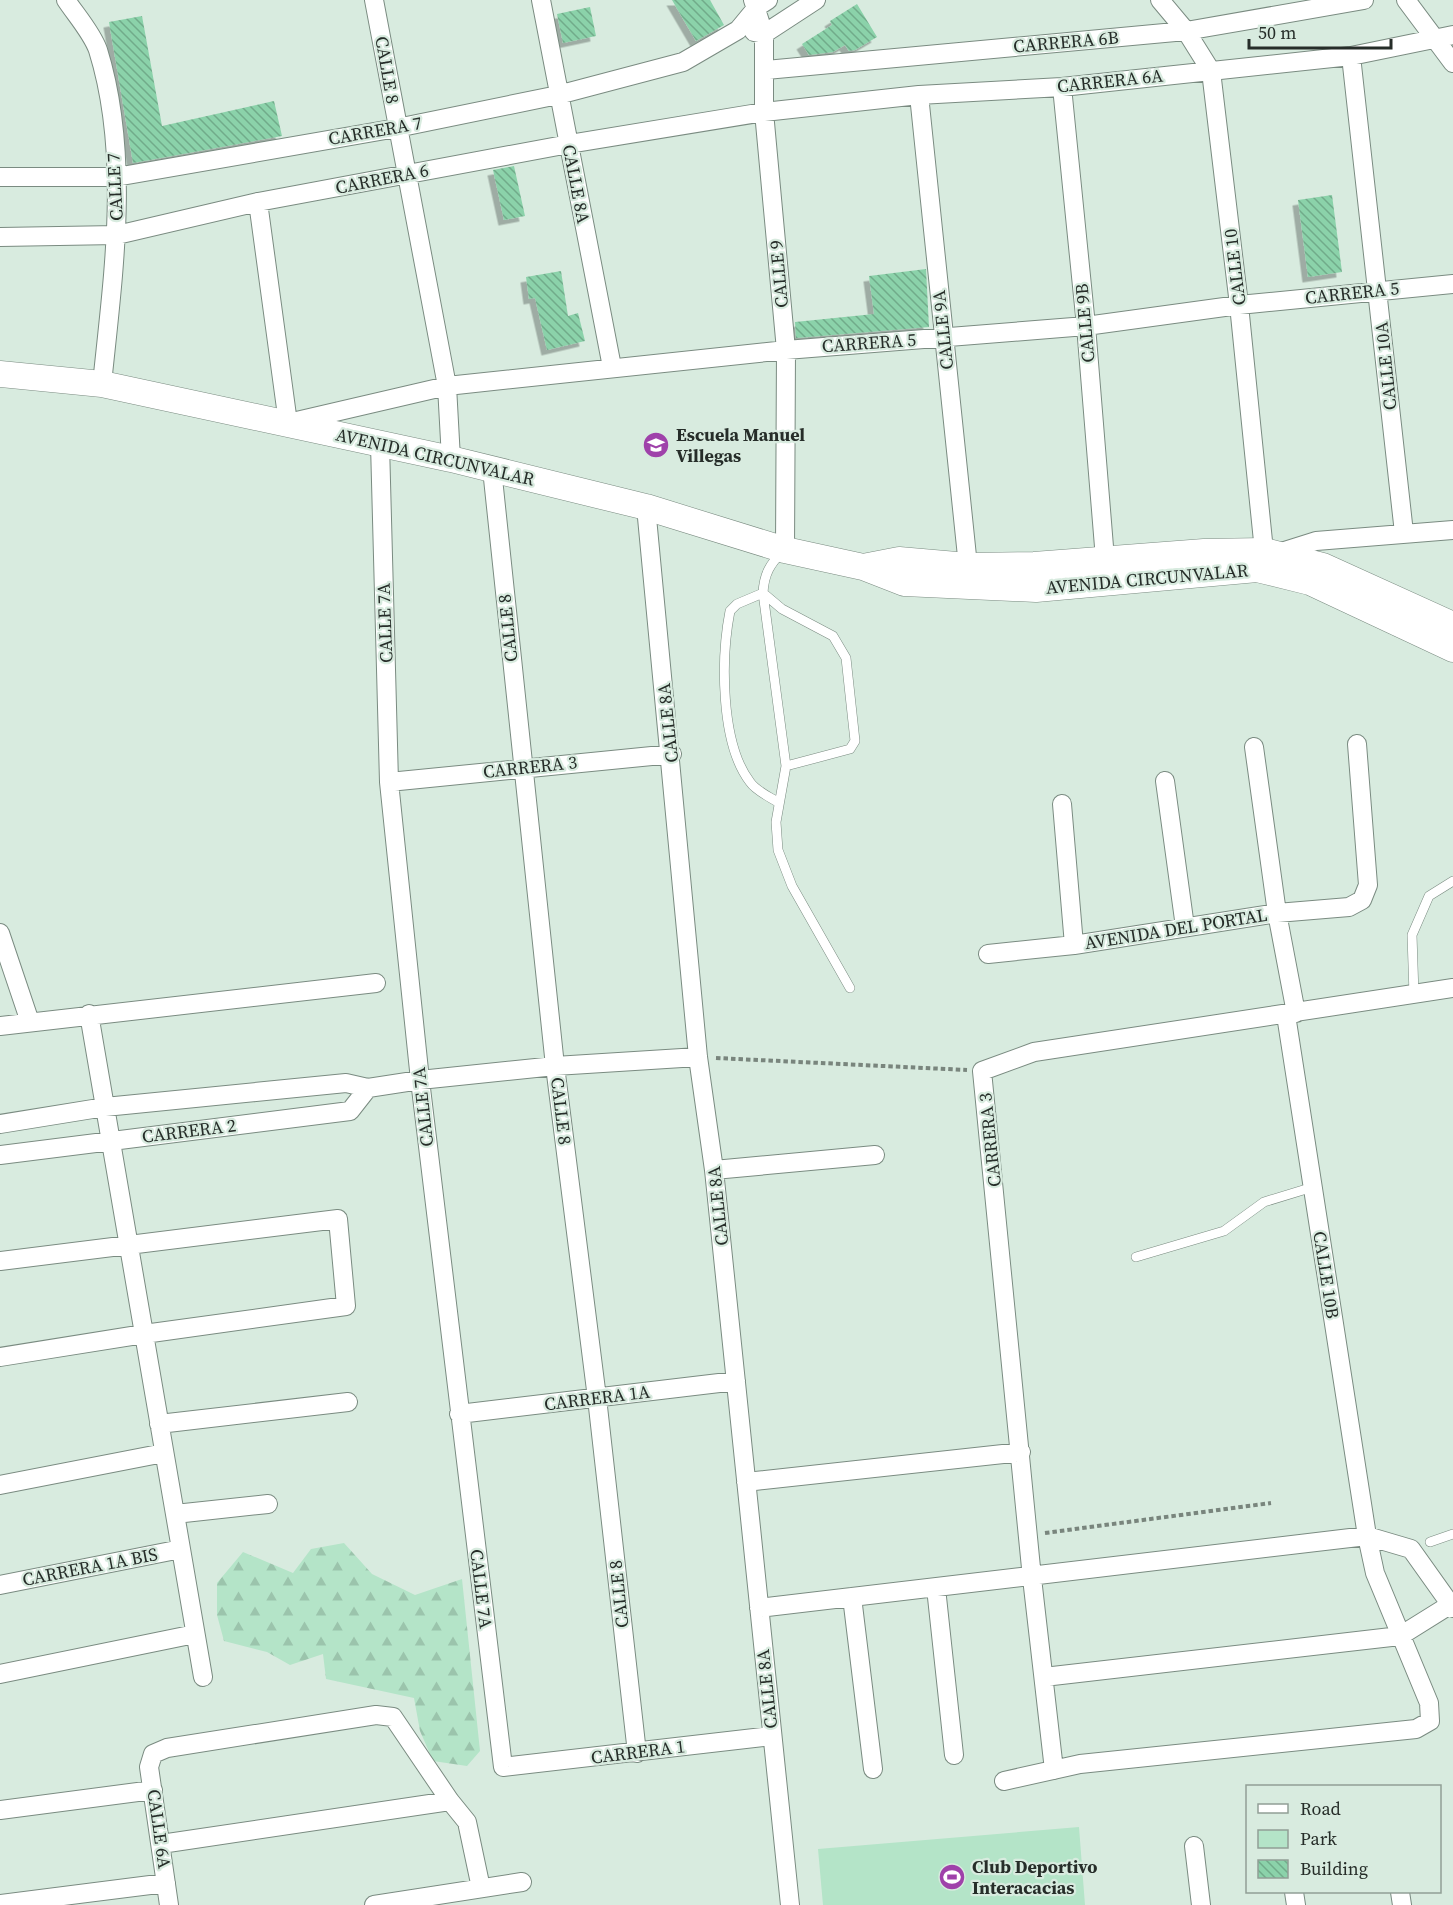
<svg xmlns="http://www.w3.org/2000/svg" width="1453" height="1905" font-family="'Source Serif 4',serif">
<defs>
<pattern id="forest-firs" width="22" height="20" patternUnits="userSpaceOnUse" patternTransform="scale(1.5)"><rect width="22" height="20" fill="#b4e4c8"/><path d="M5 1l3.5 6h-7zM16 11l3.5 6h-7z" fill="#9bc4ac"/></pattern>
<pattern id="building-back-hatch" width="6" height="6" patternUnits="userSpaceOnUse" patternTransform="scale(1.5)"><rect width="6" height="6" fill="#8bd2aa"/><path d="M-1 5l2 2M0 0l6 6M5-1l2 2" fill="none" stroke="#71ab8a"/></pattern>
<filter id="shadow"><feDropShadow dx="-5.5" dy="5.5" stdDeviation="0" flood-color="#0004"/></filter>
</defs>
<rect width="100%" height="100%" fill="#d8ebdf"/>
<!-- forest -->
<path fill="url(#forest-firs)" d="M344,1543L372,1574L415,1595L462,1579L480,1751L467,1766L433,1761L420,1731L414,1698L326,1679L323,1654L290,1665L267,1652L224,1641L217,1615V1583L243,1552L293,1573L311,1549Z"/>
<!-- green -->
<path fill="#b4e4c8" d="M1079,1827L1085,1905H823L818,1849Z"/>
<!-- building -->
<path fill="url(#building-back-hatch)" filter="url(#shadow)" d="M672,0H710L724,25L696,41Z
M857,4L877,37L855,50L849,51L845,45L833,52L809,55L802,44L832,25L830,21Z
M590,7L596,36L563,43L557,14Z
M142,16L162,126L274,101L282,136L133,163L109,22Z
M514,166L525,216L504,220L493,170Z
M1332,195L1342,272L1308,277L1298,200Z
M926,269L929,327L796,338L795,322L874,314L869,276Z
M561,271L568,316L578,313L585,341L547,350L535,298L529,299L526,277Z"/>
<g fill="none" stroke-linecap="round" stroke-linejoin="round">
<defs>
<path id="lane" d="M783,551C770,564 764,574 763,593L786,766L776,822L778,850L792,886L850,988
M779,803C770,797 756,791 750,782C720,743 721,657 730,611L737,604L763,593L782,609L833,636L846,658L855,741L850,749L786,766
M1414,995L1412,935L1429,896L1453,881
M1136,1257L1224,1231L1264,1202L1313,1187
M1430,1542L1453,1534"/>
<path id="street" d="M66,0C76,15 92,33 98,50C131,156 113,276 102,384
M374,0L447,386L451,459
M541,0L612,367
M753,0L764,34V112L786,350L785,550
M1160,0L1186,31L1211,71L1239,305L1264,551
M1406,0L1453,63
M754,32L764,34L816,0
M1351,56L1404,533
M766,70L1186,31L1364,0
M1062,87L1086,326L1105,559
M919,95L968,566
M0,177H116L397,128L558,95L683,62L738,30L757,7L768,0
M258,202L288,423L447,386L786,350L1086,326L1239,305L1453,284
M0,237L117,235L258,202L569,144L764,112L919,95L1062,87L1351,56L1453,35
M380,444L389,782L420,1080L503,1767L772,1736
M492,469L555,1066L597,1398L637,1753
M646,507L698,1057L714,1170L790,1905
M1278,553L1316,541L1453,530
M1254,747L1277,913L1296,1013
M1165,781L1185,927
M389,782L672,754
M1062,804L1074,945
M0,933L30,1022
M988,954L1074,945L1277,913L1349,907L1362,900L1368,885L1357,744
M89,1014L203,1677
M0,1026L376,983
M0,1124L105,1107L346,1083L368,1088L420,1080L555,1066L698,1057
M0,1155L350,1111L368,1088
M714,1170L875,1155
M0,1261L338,1219L346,1306L144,1334L0,1357
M459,1414L736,1381
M159,1424L348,1402
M746,1482L1021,1452
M0,1485L164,1453
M175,1514L268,1504
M0,1585L181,1549
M936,1588L954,1755
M852,1597L873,1769
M759,1608L1367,1536L1411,1549L1453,1608
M0,1674L195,1634
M1044,1677L1400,1636L1453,1603
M1054,1770L1032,1578L982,1071L1034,1052L1453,988
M1004,1781L1080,1764L1416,1729L1430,1721L1429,1703L1375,1573L1367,1536L1286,1015
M0,1810L153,1790
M161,1844L450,1801
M1194,1846L1201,1905
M1294,1892L1296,1905
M1400,1892L1402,1905
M0,1904L166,1883
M169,1905L149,1767L153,1754L167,1748L376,1715L393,1717L450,1801L467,1822L481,1888
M374,1905L522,1882"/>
<path id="secondary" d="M0,374L102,384L451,459L646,507L785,550L863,567L904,583L1036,589L1257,569L1310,582L1453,649
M863,567L899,560L968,566L1034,565L1204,552L1264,551L1323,566L1453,625"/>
</defs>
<!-- lane casing -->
<use href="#lane" stroke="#7a8b81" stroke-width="10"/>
<!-- street casing -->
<use href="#street" stroke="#7a8b81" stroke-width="20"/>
<!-- secondary casing -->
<use href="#secondary" stroke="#7a8b81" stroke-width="27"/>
<!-- path -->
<path stroke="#79857d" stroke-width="4" stroke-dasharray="4.5 3" stroke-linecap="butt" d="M716,1058L967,1070
M1045,1533L1271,1503"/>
<!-- lane -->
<use href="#lane" stroke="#fff" stroke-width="9"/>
<!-- street -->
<use href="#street" stroke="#fff" stroke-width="18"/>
<!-- secondary -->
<use href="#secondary" stroke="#fff" stroke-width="26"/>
</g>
<!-- icons -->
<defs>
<symbol id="school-disc" viewBox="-11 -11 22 22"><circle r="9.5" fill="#9f41aa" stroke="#d8ebdf"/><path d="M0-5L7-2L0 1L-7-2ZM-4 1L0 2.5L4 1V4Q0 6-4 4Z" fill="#fff"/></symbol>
<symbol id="stadium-disc" viewBox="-11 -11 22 22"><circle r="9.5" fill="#9f41aa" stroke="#d8ebdf"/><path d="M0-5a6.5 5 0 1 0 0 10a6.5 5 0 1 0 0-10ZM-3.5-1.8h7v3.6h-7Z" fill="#fff"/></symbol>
</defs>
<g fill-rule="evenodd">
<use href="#school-disc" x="641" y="430" width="30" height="30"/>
<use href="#stadium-disc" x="937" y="1862" width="30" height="30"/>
</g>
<g text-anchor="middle" stroke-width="4.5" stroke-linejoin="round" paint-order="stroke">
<!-- street labels -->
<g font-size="18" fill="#262d29" stroke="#d8ebdf">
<text transform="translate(1066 42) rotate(-5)" y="6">CARRERA 6B</text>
<text transform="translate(387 70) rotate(80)" y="6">CALLE 8</text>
<text transform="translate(1110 81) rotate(-6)" y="6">CARRERA 6A</text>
<text transform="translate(375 131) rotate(-10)" y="6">CARRERA 7</text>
<text transform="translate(382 179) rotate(-11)" y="6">CARRERA 6</text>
<text transform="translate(576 184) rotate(79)" y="6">CALLE 8A</text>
<text transform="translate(115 187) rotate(-93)" y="6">CALLE 7</text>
<text transform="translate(1235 267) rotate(-97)" y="6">CALLE 10</text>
<text transform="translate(779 274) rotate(-95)" y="6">CALLE 9</text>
<text transform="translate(1352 293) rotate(-6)" y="6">CARRERA 5</text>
<text transform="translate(1085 323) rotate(-95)" y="6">CALLE 9B</text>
<text transform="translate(943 330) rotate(-96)" y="6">CALLE 9A</text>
<text transform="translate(869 343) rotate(-4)" y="6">CARRERA 5</text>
<text transform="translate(1386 366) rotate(-96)" y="6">CALLE 10A</text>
<text transform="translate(435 457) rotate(13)" y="6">AVENIDA CIRCUNVALAR</text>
<text transform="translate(1147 579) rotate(-5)" y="6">AVENIDA CIRCUNVALAR</text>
<text transform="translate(385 623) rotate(-92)" y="6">CALLE 7A</text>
<text transform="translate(508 628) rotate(-96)" y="6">CALLE 8</text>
<text transform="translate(668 723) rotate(-96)" y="6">CALLE 8A</text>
<text transform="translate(530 767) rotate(-6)" y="6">CARRERA 3</text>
<text transform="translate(1176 929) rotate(-9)" y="6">AVENIDA DEL PORTAL</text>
<text transform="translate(423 1107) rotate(-96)" y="6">CALLE 7A</text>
<text transform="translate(561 1111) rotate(83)" y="6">CALLE 8</text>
<text transform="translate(189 1131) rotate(-7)" y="6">CARRERA 2</text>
<text transform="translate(990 1140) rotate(-96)" y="6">CARRERA 3</text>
<text transform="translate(718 1206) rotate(-96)" y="6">CALLE 8A</text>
<text transform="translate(1326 1275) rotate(81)" y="6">CALLE 10B</text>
<text transform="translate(597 1398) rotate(-7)" y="6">CARRERA 1A</text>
<text transform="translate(90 1567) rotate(-11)" y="6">CARRERA 1A BIS</text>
<text transform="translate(481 1589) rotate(83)" y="6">CALLE 7A</text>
<text transform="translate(619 1594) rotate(-96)" y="6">CALLE 8</text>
<text transform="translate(767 1689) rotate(-96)" y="6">CALLE 8A</text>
<text transform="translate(638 1752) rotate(-7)" y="6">CARRERA 1</text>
<text transform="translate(159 1829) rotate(82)" y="6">CALLE 6A</text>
</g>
<!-- poi labels -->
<g font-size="18" font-weight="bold" fill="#262d29" stroke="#d8ebdf" text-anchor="start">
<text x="676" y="441">Escuela Manuel<tspan x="676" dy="21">Villegas</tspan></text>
<text x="972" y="1873">Club Deportivo<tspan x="972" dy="21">Interacacias</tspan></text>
</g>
</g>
<!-- legend -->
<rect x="1246" y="1785" width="195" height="108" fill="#d8ebdf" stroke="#919f96" stroke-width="1.5"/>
<rect x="1258" y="1804" width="30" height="9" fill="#ffffff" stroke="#919f96" stroke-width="1.5"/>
<text x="1300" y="1815" font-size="18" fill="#262d29">Road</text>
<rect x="1258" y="1830" width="30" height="18" fill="#b4e4c8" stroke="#919f96" stroke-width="1.5"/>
<text x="1300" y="1845" font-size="18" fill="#262d29">Park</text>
<rect x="1258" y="1860" width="30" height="18" fill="url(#building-back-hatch)" stroke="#919f96" stroke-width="1.5"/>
<text x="1300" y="1875" font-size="18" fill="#262d29">Building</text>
<!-- scale -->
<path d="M1249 39v9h142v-9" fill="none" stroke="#262d29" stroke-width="3"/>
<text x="1258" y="39" font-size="18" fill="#262d29" stroke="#d8ebdf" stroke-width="4.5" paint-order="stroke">50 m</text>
</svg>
